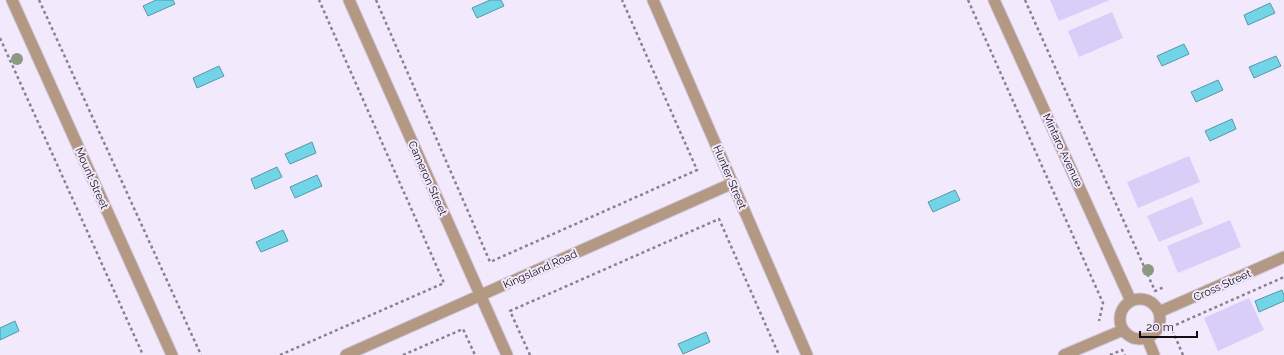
<svg xmlns="http://www.w3.org/2000/svg" width="1284" height="355" font-family="Raleway,sans-serif">
<rect width="100%" height="100%" fill="#f2e9fd"/>
<!-- water -->
<path fill="#71d4e7" stroke="#5499a8" d="M156,0H173L175,4L148,16L143,6Z
M490,0H501L504,6L477,18L472,8Z
M1270,3L1275,13L1248,25L1244,15Z
M1184,44L1189,54L1162,66L1157,56Z
M1276,56L1281,66L1254,78L1249,67Z
M219,66L224,76L197,88L193,78Z
M1218,80L1223,90L1196,102L1191,92Z
M1232,119L1236,129L1210,141L1205,131Z
M312,142L316,153L290,164L285,154Z
M277,167L282,177L255,189L251,179Z
M317,175L322,186L295,198L290,187Z
M955,190L960,200L933,212L928,202Z
M283,230L288,241L261,252L256,242Z
M1282,290L1284,295V301L1259,312L1255,301Z
M15,321L19,331L0,340V328Z
M706,332L710,342L683,354L678,344Z"/>
<!-- building -->
<path fill="#d8cef8" d="M1050,0H1110L1059,21Z
M1112,12L1123,38L1079,57L1068,31Z
M1189,156L1200,182L1138,208L1127,182Z
M1192,197L1203,224L1159,242L1147,216Z
M1230,220L1241,247L1178,273L1167,246Z
M1249,298L1264,330L1218,351L1204,318Z"/>
<g fill="none" stroke-linecap="round" stroke-linejoin="round">
<defs>
<path id="minor" d="M12,0L172,355
M349,0L507,355
M653,0L807,355
M994,0L1131,301
M1120 319a20 20 0 1 1 40 0a20 20 0 1 1-40 0Z
M1159,312L1284,257
M1147,338L1154,355
M346,355L733,183
M1064,355L1123,330"/>
</defs>
<!-- minor casing -->
<use href="#minor" stroke="#cec6d8" stroke-width="13"/>
<!-- path -->
<path stroke="#888290" stroke-width="2.5" stroke-dasharray="3 3" stroke-linecap="butt" d="M39,0L201,355
M376,0L490,262L697,170L622,0
M968,0L1103,303L1099,321
M1025,0L1155,291L1164,287
M0,38L143,355
M280,355L444,283L319,0
M403,355L463,329L475,355
M530,355L510,311L719,219L779,355
M1110,355L1122,350L1125,355
M1183,355L1171,327L1284,277"/>
<!-- minor -->
<use href="#minor" stroke="#b39884" stroke-width="11"/>
</g>
<!-- trees -->
<g fill="#8b9a80">
<circle cx="17" cy="59" r="6"/>
<circle cx="1148" cy="270" r="6"/>
</g>
<g text-anchor="middle" stroke-width="4" stroke-linejoin="round" paint-order="stroke">
<!-- street labels -->
<g font-size="11" fill="#110e14" stroke="#f2e9fd">
<text transform="translate(1063 150) rotate(65)" y="4">Mintaro Avenue</text>
<text transform="translate(730 177) rotate(67)" y="4">Hunter Street</text>
<text transform="translate(92 178) rotate(66)" y="4">Mount Street</text>
<text transform="translate(428 178) rotate(66)" y="4">Cameron Street</text>
<text transform="translate(540 269) rotate(-24)" y="4">Kingsland Road</text>
<text transform="translate(1222 285) rotate(-24)" y="4">Cross Street</text>
</g>
</g>
<!-- scale -->
<path d="M1140 331v6h57v-6" fill="none" stroke="#110e14" stroke-width="2"/>
<text x="1146" y="331" font-size="12" fill="#110e14" stroke="#f2e9fd" stroke-width="3" paint-order="stroke">20 m</text>
</svg>
